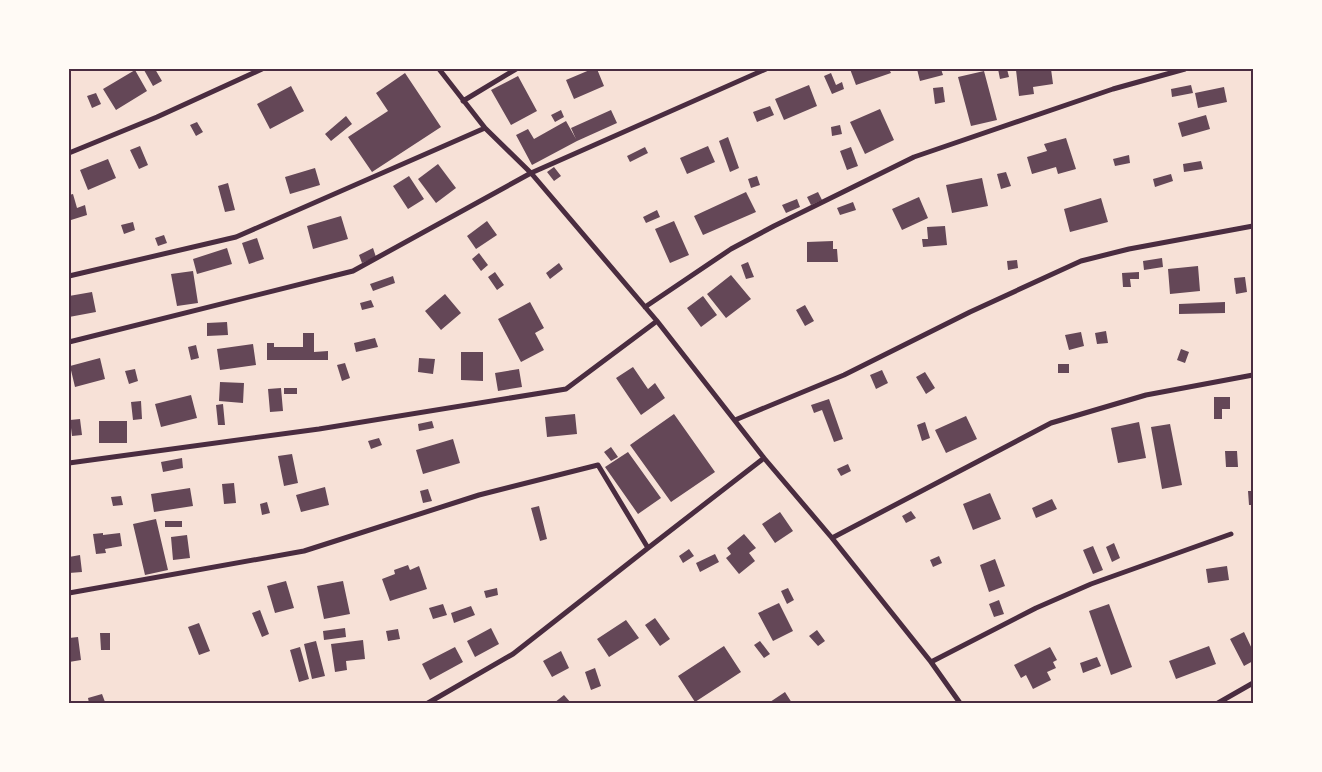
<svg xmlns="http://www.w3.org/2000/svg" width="1322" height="772" font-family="Commissioner,sans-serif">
<rect width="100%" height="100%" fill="#f7e1d7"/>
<!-- building -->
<path fill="#644757" d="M147,69H155L162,81L153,86L144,70Z
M592,69H597L604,86L574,99L566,80Z
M850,69H889L891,73L856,85Z
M917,69H941L943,75L920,81Z
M998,69H1007L1009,77L1000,79Z
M1051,69L1053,84L1033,87L1034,94L1019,96L1016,70Z
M135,70L147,91L116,110L103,89Z
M984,71L997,120L971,126L958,77Z
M405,73L441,127L372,172L348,137L388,111L376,93Z
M831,73L836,85L842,82L844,89L832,94L824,76Z
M518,76L537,111L511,125L491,90Z
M809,85L817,106L784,120L775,99Z
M1191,85L1193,93L1172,97L1171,89Z
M291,86L304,111L270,129L257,104Z
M943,87L945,102L935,104L933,88Z
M1224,87L1227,102L1198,108L1195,93Z
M96,93L101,104L92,108L87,96Z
M770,106L774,115L757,122L753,112Z
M880,109L894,140L865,154L850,122Z
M561,110L564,117L555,122L551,115Z
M611,110L617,123L577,141L532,165L516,135L528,129L534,139L566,121L576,139L571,128Z
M1206,115L1210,129L1182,137L1178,123Z
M346,116L352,124L331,141L325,134Z
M197,122L203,132L196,136L190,125Z
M840,125L842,134L832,136L831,127Z
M728,137L739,168L730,172L719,141Z
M1066,138L1076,169L1058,174L1056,167L1032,174L1027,157L1047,151L1044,144Z
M140,146L148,165L139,169L130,150Z
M708,146L715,162L687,174L680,158Z
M645,147L648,153L630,162L627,156Z
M851,147L858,166L847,170L840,151Z
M1129,155L1130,163L1115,166L1113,159Z
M108,159L116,178L88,190L80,170Z
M1201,161L1203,169L1184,172L1183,164Z
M438,164L456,188L436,203L418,179Z
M554,167L561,176L554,181L547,172Z
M315,168L320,185L290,194L285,177Z
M1006,172L1011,186L1001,189L997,174Z
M1171,174L1173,181L1155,187L1153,179Z
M409,176L424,199L408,209L393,186Z
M757,176L760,185L751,188L748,179Z
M982,178L988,206L952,213L946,185Z
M228,183L235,210L225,212L218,186Z
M746,192L756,212L703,235L694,216Z
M818,192L822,200L811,205L807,197Z
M73,194L77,208L85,205L87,215L71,220L69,195Z
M919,197L928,218L902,230L892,209Z
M1101,198L1108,222L1070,232L1064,209Z
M797,199L800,207L786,213L782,205Z
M853,202L856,210L840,215L837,208Z
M657,210L660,217L646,223L643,217Z
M341,216L348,239L313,249L307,226Z
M487,221L497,235L476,249L467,236Z
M674,221L689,255L670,263L655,229Z
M133,222L135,230L124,234L121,225Z
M945,226L947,245L923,247L922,239H928L927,227Z
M164,235L167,243L158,246L155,238Z
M257,238L264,259L249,264L242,243Z
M833,241V249H837L838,262H807V242Z
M227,248L232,264L197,274L193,259Z
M373,248L376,257L362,263L359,255Z
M479,253L488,265L481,271L472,259Z
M1162,258L1163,267L1144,270L1143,261Z
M1017,260L1018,268L1008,270L1007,261Z
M748,262L754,277L746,279L741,265Z
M559,263L563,269L550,279L546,273Z
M1198,266L1200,291L1170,294L1168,269Z
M193,271L198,303L177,306L171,274Z
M495,272L504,285L497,290L488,277Z
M1139,272V279H1130L1131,287H1123L1122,273Z
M731,275L751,299L726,318L707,294Z
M393,276L395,283L373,291L370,284Z
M1245,277L1247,292L1236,294L1234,278Z
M92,292L96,312L69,317V296Z
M445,294L461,313L441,330L425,311Z
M703,296L717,315L701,327L687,308Z
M371,300L374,307L362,310L360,303Z
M530,302L544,328L535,333L544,350L521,362L498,319Z
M1225,302V313L1179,314V304Z
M805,305L814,321L805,326L796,310Z
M227,322L228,335L207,336V323Z
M1106,331L1108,343L1097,344L1095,333Z
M1081,332L1084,346L1069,350L1065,335Z
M303,333H314V352L328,351V360H267V343H274V347H303Z
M375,338L378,347L356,352L354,343Z
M253,344L256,365L220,370L217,349Z
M196,345L199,358L191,360L188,347Z
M1181,349L1189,352L1185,363L1177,360Z
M461,352H483V381L461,380Z
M100,358L105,379L75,387L70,366Z
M419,358L435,359L433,374L418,372Z
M345,363L350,378L342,381L337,365Z
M1058,364H1069V373H1058Z
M633,367L648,389L655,383L665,398L641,415L616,378Z
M135,369L138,381L129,384L125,371Z
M519,369L522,387L498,391L495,373Z
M882,370L888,383L876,389L870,375Z
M925,372L935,388L926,394L916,377Z
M220,382L244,383L243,403L219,401Z
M281,388L283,411L270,412L268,389Z
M284,388H297V394H284Z
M191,395L197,418L161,427L155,404Z
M1214,397H1230V409H1222V419H1214Z
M829,399L843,439L834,442L822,410L814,413L811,405Z
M141,401L142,419L133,420L131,402Z
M223,404L225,425H218L216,405Z
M575,414L577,434L547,437L545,417Z
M674,414L715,472L671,502L630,445Z
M966,416L977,439L946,453L935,430Z
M80,419L82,435L72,436L70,420Z
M99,421H127V443H99Z
M432,421L434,428L419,431L418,424Z
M925,422L930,438L922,441L917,425Z
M1139,422L1146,458L1118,463L1111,428Z
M1170,424L1182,485L1162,489L1151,427Z
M379,438L382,445L371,449L368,441Z
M453,439L460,463L423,474L416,450Z
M611,447L618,457L611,461L604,452Z
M1225,451H1237L1238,467H1226Z
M628,452L661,498L638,514L605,467Z
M292,454L298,483L284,486L278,456Z
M182,458L183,468L163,472L161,462Z
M848,464L851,471L841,476L837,469Z
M234,483L236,503L224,504L222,484Z
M325,487L329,505L301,512L296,495Z
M190,488L193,506L154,512L151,494Z
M428,489L432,501L423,503L420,491Z
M1248,491H1253V505H1249Z
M990,493L1001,519L973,530L963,504Z
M121,496L123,505L113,506L111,497Z
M1052,499L1057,509L1036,518L1032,508Z
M267,502L270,513L262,515L260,504Z
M539,506L547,539L540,541L531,508Z
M911,511L916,518L906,523L902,516Z
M780,512L793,531L775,543L762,524Z
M156,519L168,570L145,575L133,524Z
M165,521H182V527H165Z
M103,533V535L120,533L122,546L105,549L106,553L96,554L93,534Z
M744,534L756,548L749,553L755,561L739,574L726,558L731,554L727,548Z
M187,535L190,558L173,560L171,537Z
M1114,543L1120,558L1112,562L1106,547Z
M1093,546L1103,570L1093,574L1083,550Z
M689,549L694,556L683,563L679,556Z
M715,554L719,562L700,572L696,563Z
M80,555L82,572L69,573V557Z
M939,556L942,563L933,567L930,560Z
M995,559L1005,586L989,592L980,565Z
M408,565L410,570L419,566L427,589L390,601L382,579L395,574L394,570Z
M1227,566L1229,580L1208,583L1206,569Z
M286,581L294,608L275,613L267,586Z
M343,581L350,614L324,619L317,586Z
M497,588L498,595L486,598L484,591Z
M788,588L794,600L787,604L781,591Z
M999,600L1004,614L994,617L989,604Z
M779,603L793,631L773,641L758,613Z
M443,604L447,615L433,619L429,608Z
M1109,604L1132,667L1111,675L1089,611Z
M471,606L475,615L454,623L451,613Z
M260,610L269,634L262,637L252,613Z
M655,618L670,639L660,646L645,625Z
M626,620L639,638L609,657L597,639Z
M199,623L210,651L199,655L188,627Z
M345,628L346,637L324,640L323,631Z
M491,628L499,644L475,657L467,641Z
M398,629L400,639L388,641L386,631Z
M817,630L825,641L818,646L809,636Z
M1244,632L1253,651V661L1244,666L1230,639Z
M100,633H110V650H101Z
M78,637L81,660L69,662V638Z
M363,640L365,659L346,661L347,670L335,672L331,644Z
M316,641L325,676L312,679L304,644Z
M760,641L770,654L764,658L754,645Z
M724,646L741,672L695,702L678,676Z
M1209,646L1216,664L1176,679L1169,661Z
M300,647L309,679L299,682L290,650Z
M455,647L463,662L430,680L422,664Z
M1050,647L1057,660L1053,662L1056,668L1047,672L1051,680L1033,689L1026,675L1021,678L1014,665Z
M561,651L569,668L552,677L543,661Z
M1097,657L1101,666L1083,673L1080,663Z
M595,668L601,686L591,690L585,672Z
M785,692L792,703H771L770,702Z
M102,694L105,702L89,703L88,698Z
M564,695L571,703H554Z"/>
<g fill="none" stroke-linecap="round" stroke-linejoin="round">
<!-- minor -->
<path stroke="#4a2c40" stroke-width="5" d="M439,69L485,128L531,173L657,321L764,458L832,538L931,662L960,703
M463,101L516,69
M69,153L157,117L262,69
M69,276L236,237L485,128
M645,307L731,249L774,226L914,157L1113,89L1185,69
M69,342L353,271L531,173L766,69
M735,420L844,375L970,312L1081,261L1129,249L1253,226
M69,463L319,429L566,389L657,321
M832,538L1051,423L1146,395L1253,375
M69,593L304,551L479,495L598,465L648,548L764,458
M931,662L1036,608L1091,584L1231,534
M428,703L513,654L648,548
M1218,703L1253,683"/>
</g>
<!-- border -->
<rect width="1322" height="772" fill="none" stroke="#fffaf5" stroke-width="140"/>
<rect x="70" y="70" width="1182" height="632" fill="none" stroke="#4a2c40" stroke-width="2"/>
</svg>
